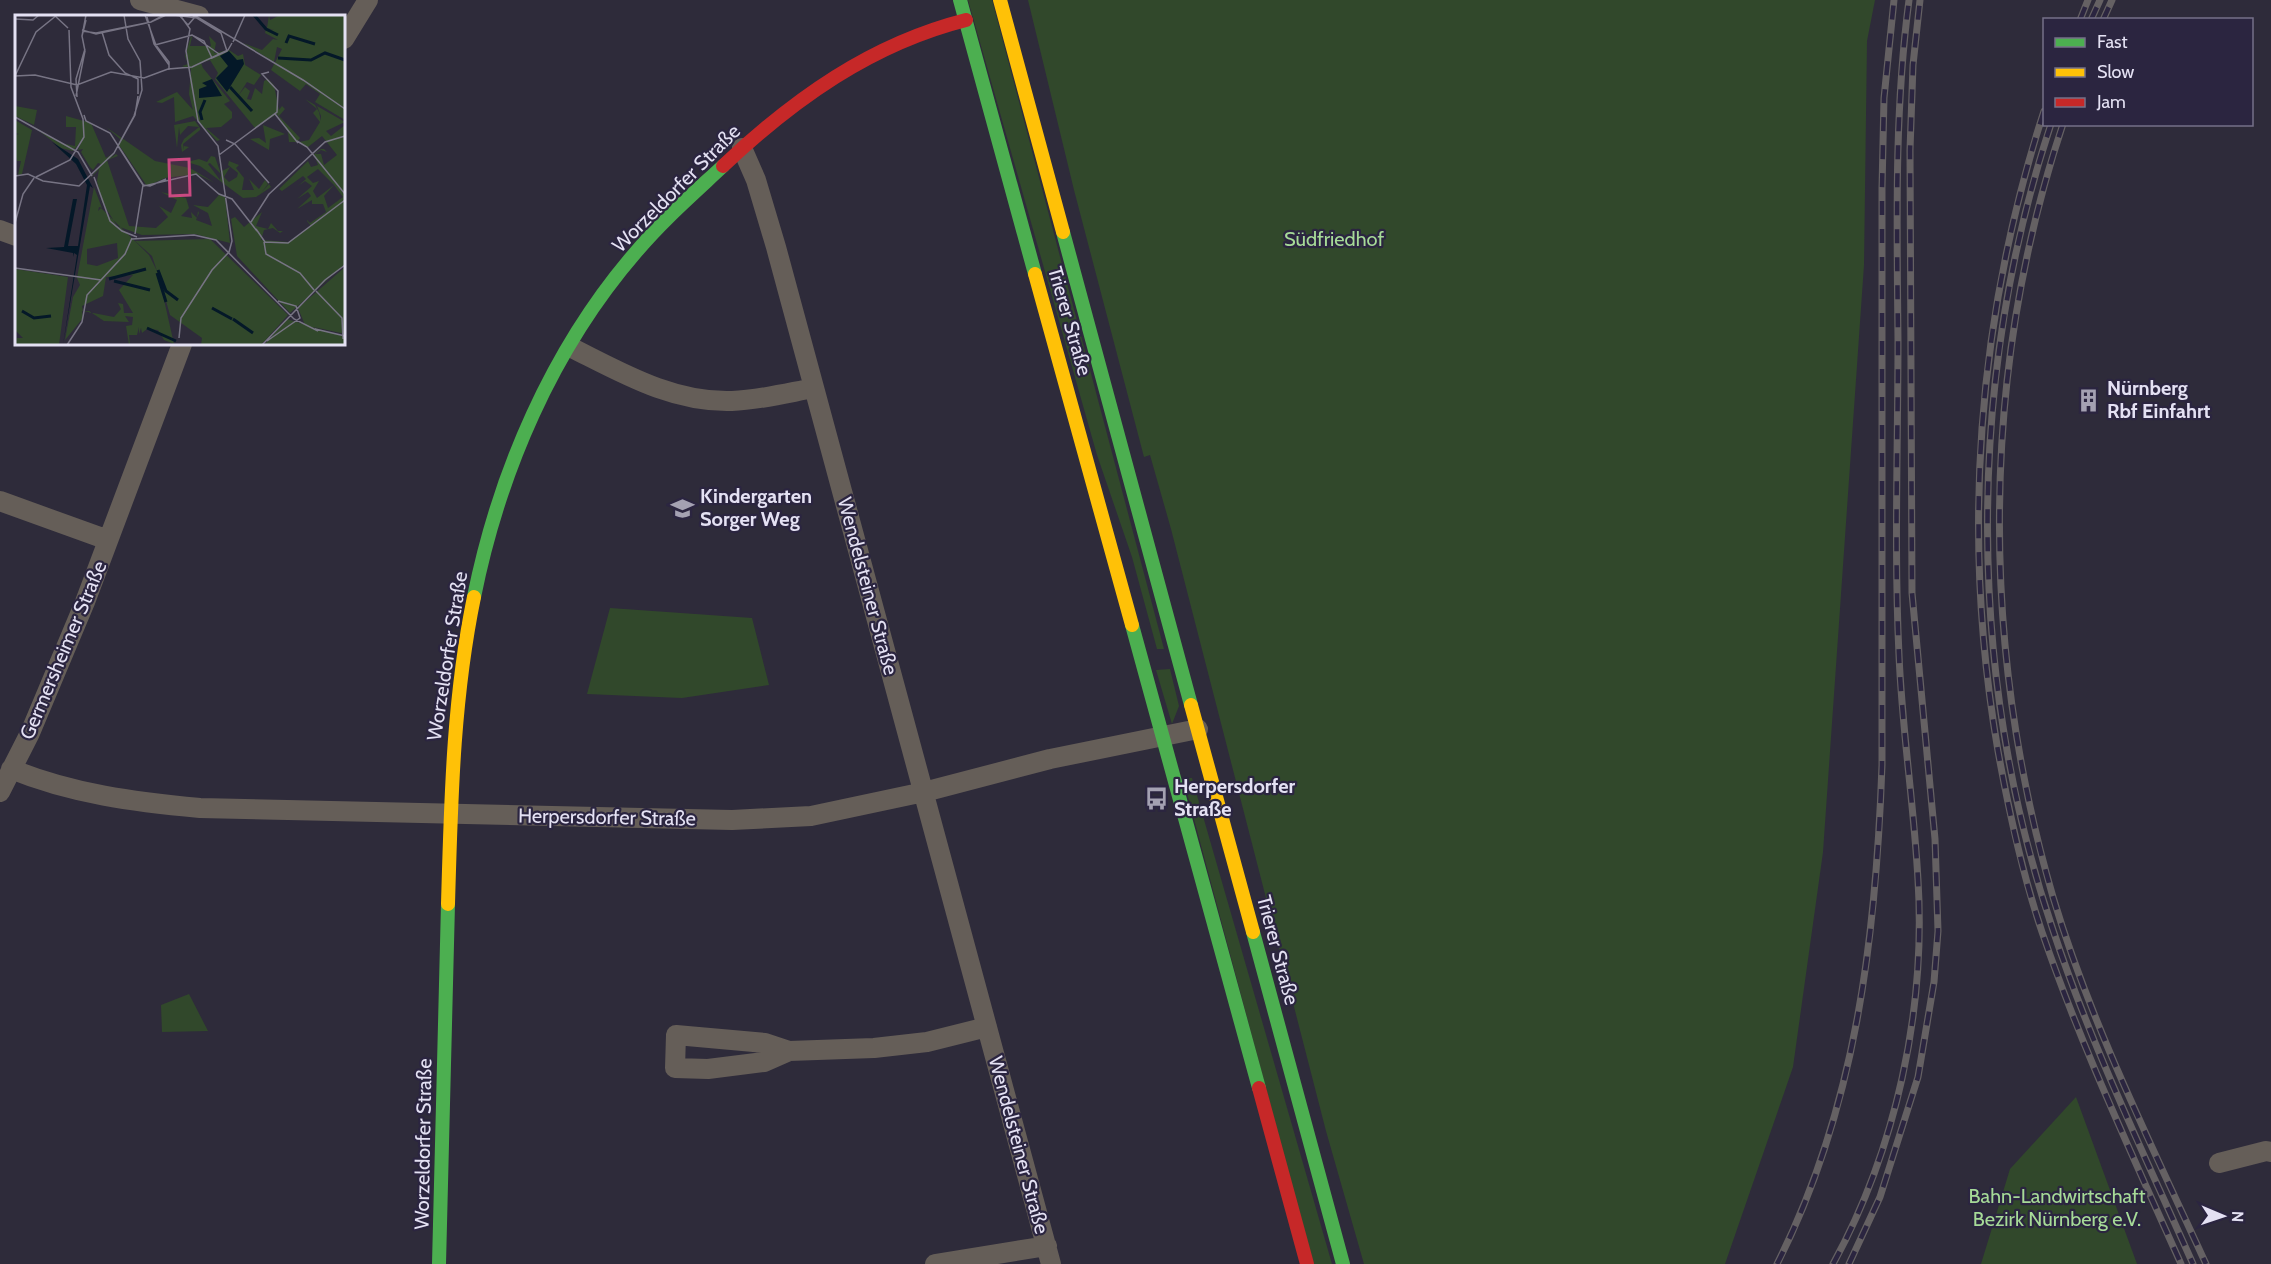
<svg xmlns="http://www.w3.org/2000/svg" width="2271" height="1264" font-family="Cabin,sans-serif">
<rect width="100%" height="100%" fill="#2e2b3a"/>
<!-- green -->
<path fill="#31482b" d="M968,0H992L1164,649H1157L1132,557L1097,455Z
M1028,0H1875L1867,41L1864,265L1823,852L1793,1067L1725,1264H1364L1326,1131L1171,529L1150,455L1144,457L1074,190Z
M610,608L752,618L769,685L682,698L587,694Z
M1170,669L1179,706L1172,724L1156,670Z
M1183,778H1192L1332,1264H1313Z
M189,994L208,1031L162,1032L161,1005Z
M2076,1097L2137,1264H1981L2010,1169Z"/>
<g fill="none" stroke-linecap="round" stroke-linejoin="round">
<!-- street -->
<path stroke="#655e58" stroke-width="20" d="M140,0L199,16
M344,39L368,0
M742,148L756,180L776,247L1051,1264
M0,230L16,236
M572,348C622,373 673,403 732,401C760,400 787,393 814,388
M0,501L108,540
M11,769C72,794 135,802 200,808L732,820L811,816L924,792L1050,759L1198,729
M0,792L30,733L85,602L182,344
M789,1051L765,1043L676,1035L675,1068L708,1069L764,1062L789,1051L874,1048L927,1042L987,1027
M2219,1163L2266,1151L2271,1152
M935,1264L1047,1246"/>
<!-- fast -->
<path stroke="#4caf50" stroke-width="14" d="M960,0L1035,274
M1063,232L1191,705
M474,597C499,473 552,349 636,252C662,221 693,194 723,166
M1132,625L1259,1088
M1253,932L1343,1264
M439,1264L448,904"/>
<!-- slow -->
<path stroke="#ffc107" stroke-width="14" d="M1000,0L1063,232
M1035,274L1132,625
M1191,705L1253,932
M448,904C451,800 453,699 474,597"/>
<!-- jam -->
<path stroke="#c62828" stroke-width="14" d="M723,166C794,99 871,44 966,20
M1259,1088L1307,1264"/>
<defs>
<path id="rail" d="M2080,20L2088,0
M2091,20L2100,0
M2103,20L2112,0
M2044,111C1977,319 1961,536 1998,751C2009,812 2022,873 2042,932C2081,1046 2132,1154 2181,1264
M2051,124C1966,381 1966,674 2053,930C2091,1045 2144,1154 2193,1264
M2063,124C1980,373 1980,646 2053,897C2091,1024 2151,1144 2206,1264
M1777,1264C1856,1108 1876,937 1882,765V188L1884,98L1894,0
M1833,1264C1896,1149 1926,1011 1918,880C1914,805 1902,730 1899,655C1894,551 1898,445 1898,340C1897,227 1894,113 1909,0
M1849,1264L1880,1197L1918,1077L1934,982L1938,931L1935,839L1912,593L1910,150L1913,65L1920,0"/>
</defs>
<!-- rail casing -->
<use href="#rail" stroke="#656163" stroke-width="7"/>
<!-- rail -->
<use href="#rail" stroke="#2b2540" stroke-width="4.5" stroke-dasharray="14" stroke-linecap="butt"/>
</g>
<!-- icons -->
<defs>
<symbol id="building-bare" viewBox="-9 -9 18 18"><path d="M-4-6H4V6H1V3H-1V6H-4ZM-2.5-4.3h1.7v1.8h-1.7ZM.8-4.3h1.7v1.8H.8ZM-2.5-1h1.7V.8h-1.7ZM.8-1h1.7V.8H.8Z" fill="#a4a1b2" stroke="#2b2540" stroke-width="2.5" paint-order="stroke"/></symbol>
<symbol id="school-bare" viewBox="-9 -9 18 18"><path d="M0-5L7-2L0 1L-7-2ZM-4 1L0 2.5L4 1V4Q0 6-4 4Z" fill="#a4a1b2" stroke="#2b2540" stroke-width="2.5" paint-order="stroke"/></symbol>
<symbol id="bus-bare" viewBox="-9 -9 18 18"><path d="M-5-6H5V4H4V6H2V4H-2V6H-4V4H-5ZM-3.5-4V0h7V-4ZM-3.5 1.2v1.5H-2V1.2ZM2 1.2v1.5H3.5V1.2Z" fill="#a4a1b2" stroke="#2b2540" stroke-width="2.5" paint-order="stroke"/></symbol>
</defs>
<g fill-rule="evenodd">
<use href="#building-bare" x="2072" y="384" width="33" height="33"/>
<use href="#school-bare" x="666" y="492" width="33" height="33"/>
<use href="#bus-bare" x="1140" y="782" width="33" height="33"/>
</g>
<g text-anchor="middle" stroke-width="4.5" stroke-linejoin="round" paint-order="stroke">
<!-- street labels -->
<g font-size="20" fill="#e4e1f3" stroke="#2b2540">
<text transform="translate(676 188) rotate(-45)" y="7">Worzeldorfer Straße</text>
<text transform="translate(1070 321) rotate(74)" y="7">Trierer Straße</text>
<text transform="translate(868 586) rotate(75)" y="7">Wendelsteiner Straße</text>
<text transform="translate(63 650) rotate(-67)" y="7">Germersheimer Straße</text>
<text transform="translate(447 656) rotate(-81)" y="7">Worzeldorfer Straße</text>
<text transform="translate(607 817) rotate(1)" y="7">Herpersdorfer Straße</text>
<text transform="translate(1278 950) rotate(75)" y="7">Trierer Straße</text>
<text transform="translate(423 1144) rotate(-89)" y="7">Worzeldorfer Straße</text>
<text transform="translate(1019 1145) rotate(75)" y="7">Wendelsteiner Straße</text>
</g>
<!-- park labels -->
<g font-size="20" fill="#a6da97" stroke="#2b2540">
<text x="1334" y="246">Südfriedhof</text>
<text x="2057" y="1203">Bahn-Landwirtschaft<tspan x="2057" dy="23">Bezirk Nürnberg e.V.</tspan></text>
</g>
<!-- poi labels -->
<g font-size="20" font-weight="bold" fill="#e4e1f3" stroke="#2b2540" text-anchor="start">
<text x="2107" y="395">Nürnberg<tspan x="2107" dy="23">Rbf Einfahrt</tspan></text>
<text x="700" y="503">Kindergarten<tspan x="700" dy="23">Sorger Weg</tspan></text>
<text x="1174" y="793">Herpersdorfer<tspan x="1174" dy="23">Straße</tspan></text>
</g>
</g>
<!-- overview -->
<g transform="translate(15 15)">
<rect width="330" height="330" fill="#2e2b3a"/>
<path d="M254,0L255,5L265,0H330V105L300,87L305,79L291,69L285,76L256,55L267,34L262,32L259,47L228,28L247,35L258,24L263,25L250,18L251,14L259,15L252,13ZM176,21L180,25L177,22L175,31H196L194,21L201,28L199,38L214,35L223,41L228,39L230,50L246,60L239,70L232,67L223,81L230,72L235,76L232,84L236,85L240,73L247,79L249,66L253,64L259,70L264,95L267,91L270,94L264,101L285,123L282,127H274L273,117L262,99L240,113L200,64L203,58L195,45L186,48L188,53L215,86L209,89L217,97V103L206,112L191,113L205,125L202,126L178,101L160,107L159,82L147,88L141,87L162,77L178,95L174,79L176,54L167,51L173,49L170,41ZM290,84L300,90L304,97L306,106V101L302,91L330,107L311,116L316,121L330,110V249L275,298L222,241L216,204L220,202L229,212L247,197L241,211L253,214L256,208L263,216H268L265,218L258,213L249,215L246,225L274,227L296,211L292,206V205L295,208L311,197L308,189H297V185L282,194L296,181L293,177L282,184L297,171L290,166L283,171L291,164L288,161L267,176L264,174L293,146L296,152L303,150L299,139L306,134H309L312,137L306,135L300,139H306L309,150L322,140L307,121L293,132L284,127L294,125L305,107L298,98L302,94ZM303,154L319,170L302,183L298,176L304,166L298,168L292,162ZM319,170L328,182L313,193L309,181ZM0,91L22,95L19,110L0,101ZM51,101L76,108L91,143L100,137L96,143L101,139L103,141L92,145L114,211L141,213L153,202L144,191L156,198L162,185L146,177L171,183L174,193L166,201L177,203L176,197L182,203L183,196L184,198L181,205L197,211L193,198L178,190L193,192L204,180L210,182L215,228L180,219L127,220L102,211L87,187L82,166L84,154L75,164L86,149L83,148L78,155L75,152L66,137L68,134L63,135L67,125L58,136L46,133L18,111L45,128L60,131L61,112H51ZM0,105L17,115L7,159L3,160L6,146H2L0,138V120L4,119L0,118ZM180,106L185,113V115L168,129L169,135V131L174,132L167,137L166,130L169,124L184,112L173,111L165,120L164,112L162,133L159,110ZM248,110L270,119L255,124L254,135L235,124L244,123L251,128ZM91,112L140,146L175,153L200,168L182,159L150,163L132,171L104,130L105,124ZM196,141L200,142L206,159L195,148L193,149L205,165L207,156L215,152L209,162L214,167L222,162L223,158L213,150L214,146L224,150L221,153L229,163L227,175H239L234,164L244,174L250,165L253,169L246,178L254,169L256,172L241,182L228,183L185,151L172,147L184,144L192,147ZM79,172L87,193L84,192L83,196L86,193L134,240L142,256L137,241L120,226L195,224L273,300L246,330H186L187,323L155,300L143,258L159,329L149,325L143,315L132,314L127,318L126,313L124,319V312L122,320H114L115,329L114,330L111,311L117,310L118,302L110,301L114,307L89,306L74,296H67L68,303L50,325L58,282L65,270L62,263ZM102,228L103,243L82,251L72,249V234ZM118,260L104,275L118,298H109L108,289L103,288L106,294L99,302L68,296L67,291L88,281L91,262ZM330,252V319L290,310L283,293ZM0,254L53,262L44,330H0L2,323H8L0,315ZM272,304L330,322V330H249Z" fill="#31482b" fill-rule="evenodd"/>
<path d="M214,36L222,45L228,44L229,49L212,77L201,63L213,51L205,41ZM197,64L207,81L184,83V74L192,71L187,68ZM37,127L63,144L78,173L75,171L48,330L62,240L59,238L58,242V238L31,233L49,232L58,184H62L53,231H63L72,170L61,149Z" fill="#041828"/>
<path fill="none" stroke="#041828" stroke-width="3" d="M239,0L251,14L263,20M271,28L274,21L300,29M263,43L296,45L310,38L330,45M215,72L237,96M187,105L185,97L190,85M143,255L151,276L163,285M142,258L151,287M94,264L131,254M99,266L135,275M197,293L217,304M7,296L19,303L36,301M218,304L238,318M132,313L161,326"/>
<path fill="none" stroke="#777484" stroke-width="1.5" d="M39,0L53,13M130,0L142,33M159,0L182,3M164,0L173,10L180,2M179,0L288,65L330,94M132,2L139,29L154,50M0,4L18,5L24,0M67,15L81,19L136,7L149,0M67,16L81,18L136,7L151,0M87,17L94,40L110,58L123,64V79M218,27L230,0M140,29L154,47V55M140,30L177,20L204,39M140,30L177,20L189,26L197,43L212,36L206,18L177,0M70,36L67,21L71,0M0,61L20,60L62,70L96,57L129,63L153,54L177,52L213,35L217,28M0,61L21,17L42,0M61,81L70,36L67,21L71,5M123,81L120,100L103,131L128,170L135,171L151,164L146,167M62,82L61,64L70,34M260,99L283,128M69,100L71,106L95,118L129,171L181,159L204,179L217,184L242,216M0,102L63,137L77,161M211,125L220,129L254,168M282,126L292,132L330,179M204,140L262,97L263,76L247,59L254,57M0,161L13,159L28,166L64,171L99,138L119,101L127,75L125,46L113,24L109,0M21,162L55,145L69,122L68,104L56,72L54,15M79,162L95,206L107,216L122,222M253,180L310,127L330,121M236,207L254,179M0,208L8,179L19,163M241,214L250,227L273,228L330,185M120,219L128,170M117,224L179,220L201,225L279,304L303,316M249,227L251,239L285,258L299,275M0,253L86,265M301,276L327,303L328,324M300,314L330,321M164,323L166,303L197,255L214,237L217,226L203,131L183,106L171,36L175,14L165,0M252,326L285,303L281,291L263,286M52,330L67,307L72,280L110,239L117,223M247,330L310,265L330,250"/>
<path fill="#ca4a81" fill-opacity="0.15" stroke="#ca4a81" stroke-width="3" d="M174,144L175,180L155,181L154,145Z"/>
<rect width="330" height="330" fill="none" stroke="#e4e1f3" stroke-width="3"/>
</g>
<!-- legend -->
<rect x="2043" y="18" width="210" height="108" fill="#2b2540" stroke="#757088" stroke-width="1.5"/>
<rect x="2055" y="38" width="30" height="9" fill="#4caf50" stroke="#757088" stroke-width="1.5"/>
<text x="2097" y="48" font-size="18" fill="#e4e1f3">Fast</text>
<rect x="2055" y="68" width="30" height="9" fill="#ffc107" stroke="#757088" stroke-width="1.5"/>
<text x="2097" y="78" font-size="18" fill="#e4e1f3">Slow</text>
<rect x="2055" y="98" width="30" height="9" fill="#c62828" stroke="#757088" stroke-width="1.5"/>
<text x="2097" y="108" font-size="18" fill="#e4e1f3">Jam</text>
<!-- north arrow -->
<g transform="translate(2223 1216) rotate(92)" stroke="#2b2540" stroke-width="4.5" paint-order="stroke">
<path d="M0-4.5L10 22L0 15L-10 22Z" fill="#e4e1f3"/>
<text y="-9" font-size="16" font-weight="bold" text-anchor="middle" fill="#e4e1f3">N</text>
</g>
</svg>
